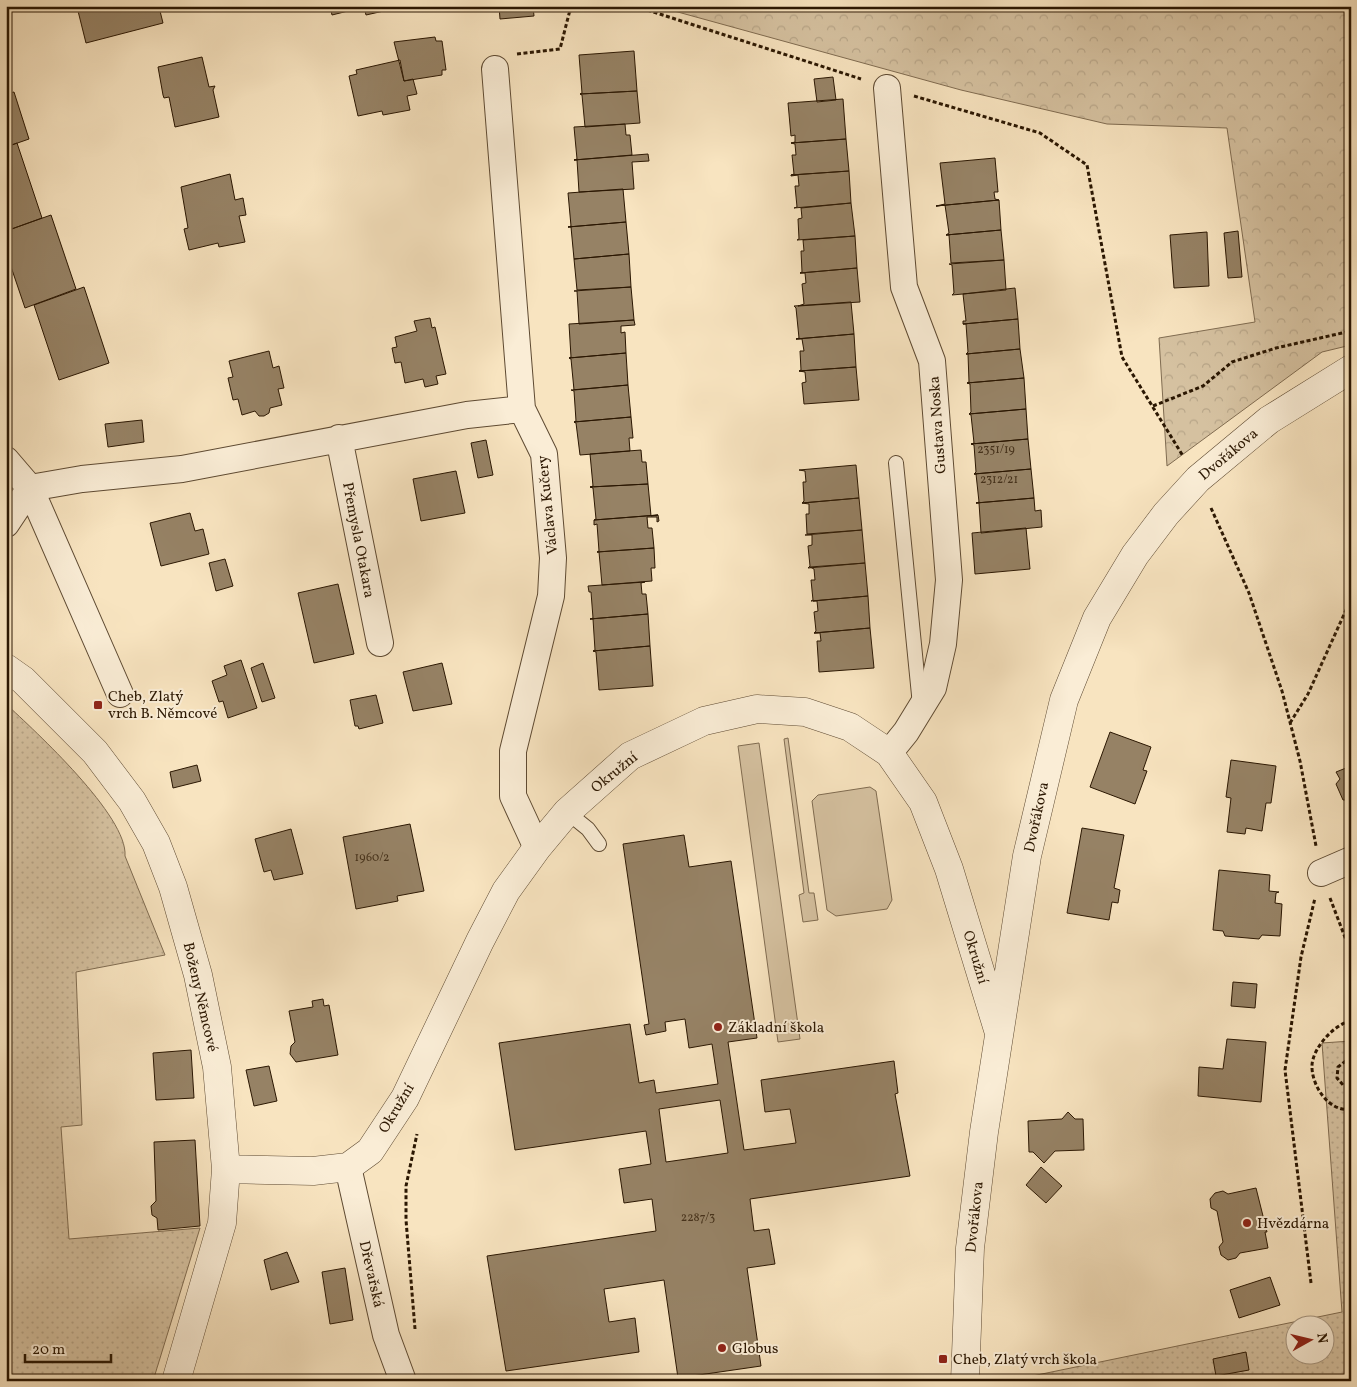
<svg xmlns="http://www.w3.org/2000/svg" width="1357" height="1387" font-family="Vollkorn,serif">
<defs>
<pattern id="green-dots" width="8" height="8" patternUnits="userSpaceOnUse" patternTransform="scale(1.25)"><rect width="8" height="8" fill="#d5c1a0"/><path d="M2 2h.1M6 6h.1" fill="none" stroke="#b7a588" stroke-width="1.8" stroke-linecap="round"/></pattern>
<pattern id="forest-crowns" width="20" height="18" patternUnits="userSpaceOnUse" patternTransform="scale(1.25)"><rect width="20" height="18" fill="#d5c1a0"/><path d="M2 6a3 3 0 1 1 6 0M12 15a3 3 0 1 1 6 0" fill="none" stroke="#b7a588"/></pattern>
</defs>
<rect width="100%" height="100%" fill="#f8e4c0"/>
<filter id="stains"><feTurbulence type="fractalNoise" baseFrequency=".004" numOctaves="4"/><feColorMatrix values="0 0 0 0 .2 0 0 0 0 .09 0 0 0 0 .02 0 0 0 .5 -.17"/></filter>
<radialGradient id="worn" r=".72"><stop offset=".6" stop-color="#630" stop-opacity="0"/><stop offset="1" stop-color="#630" stop-opacity=".3"/></radialGradient>
<!-- green -->
<path fill="url(#green-dots)" stroke="#806c51" fill-rule="evenodd" d="M6,704C35,731 128,816 125,856L165,955L76,972L82,1125L61,1127L69,1239L200,1228L153,1381H6Z
M1351,1041V1381H1008L1342,1312L1322,1043ZM1294,1324H1324V1354H1294Z"/>
<!-- forest -->
<path fill="url(#forest-crowns)" stroke="#806c51" d="M656,6H1351V345L1322,352L1167,466L1159,338L1255,322L1227,128L1107,124L961,90Z"/>
<!-- pitch -->
<path fill="#d5c1a0" stroke="#806c51" d="M788,738L809,893H814L818,920L803,922L799,895L804,893L784,739Z
M759,743L800,1039L778,1042L738,746Z
M870,787L876,791L892,900L887,909L836,916L827,910L812,801L818,795Z"/>
<!-- building -->
<path fill="#968265" stroke="#2b1702" fill-rule="evenodd" d="M138,6L140,11L159,7L163,23L86,43L77,7Z
M330,6H396L397,8L366,15L364,7L332,15Z
M499,6H533L534,16L500,19Z
M435,37L436,41H442L446,70H442V75L404,81L394,42Z
M634,51L637,91L580,94L582,93L579,55Z
M202,57L209,87L215,86L213,90L219,117L175,127L169,97L164,98L163,95L158,67Z
M400,60L404,81L413,79L417,94L407,96L410,110L383,115L382,111L358,116L349,76L357,74L356,70Z
M833,77L836,100L817,102L814,79Z
M637,91L640,123L585,127L582,95L580,94Z
M14,92L29,139L6,147V94Z
M843,99L846,139L791,143L795,142V135L791,136L788,103Z
M625,124L626,135H630L632,155L574,160L577,159L574,127Z
M846,139L849,171L791,175L794,174L792,155H796L795,144L791,143Z
M17,143L42,218L6,231V147Z
M648,154L649,161L632,162L634,189L579,192L577,160H574Z
M995,158L998,192H994L995,199L999,200L936,206L945,204L940,163Z
M849,171L851,203L794,208L797,207L795,186H799L798,175L791,176V175Z
M230,174L235,200L243,198L246,215L239,216L245,242L219,247L218,243L189,250L184,229L188,228L181,187Z
M623,189L626,222L568,227L571,226L568,193Z
M999,200L1001,230L946,235L949,233L945,205L936,206Z
M851,203L855,236L797,240L799,239L798,219L802,218L801,208Z
M51,215L76,289L25,308L6,252V231Z
M626,222L629,254L574,259L571,227H568Z
M1001,230L1004,260L951,263L949,235H946Z
M1238,231L1242,277L1228,278L1224,233Z
M1207,232L1209,286L1174,288L1170,235Z
M855,236L857,268L800,273L802,272L801,251H804L803,240Z
M629,254L631,287L577,290L574,259Z
M1004,260L1006,290L952,295L954,293L952,265L949,264Z
M857,268L860,302L798,306L804,304L802,284L806,283L805,273H800Z
M84,287L109,363L59,380L34,305Z
M631,287L634,320L579,324L577,291H574Z
M1015,288L1018,319L963,324V321H966L963,294Z
M851,302L854,334L796,339L799,338L796,308L794,306Z
M430,318L432,328L435,327L446,374L436,376L438,384L425,387L423,379L405,383L401,362L395,363L392,348L397,347L395,337L417,331L414,321Z
M1018,319L1020,349L966,354L968,352L966,324H963Z
M634,320L635,325L621,326V333L625,332L626,353L569,358L571,357L569,324Z
M854,334L856,367L799,371L801,370L800,351H804L802,339H796Z
M1020,349L1024,378L967,383L969,382L968,354H966Z
M269,351L273,368L279,366L284,388L278,389L282,405L270,408L269,413L264,416H259L255,411L242,415L238,399L233,400L228,378L233,377L229,361Z
M626,353L628,385L574,390L571,359L569,358Z
M856,367L859,400L804,404L802,383L806,382L805,372L799,371Z
M1024,378L1026,409L969,414L971,412L970,384L967,383Z
M628,385L631,417L574,422L576,421L574,391L571,390Z
M1026,409L1028,439L971,444L974,443L971,415L969,414Z
M631,417L633,438H629L630,451L580,455L576,423L574,422Z
M142,420L144,442L108,447L105,424Z
M1028,439L1031,469L974,474L976,472L974,445L971,444Z
M486,440L493,475L478,478L471,443Z
M641,450L642,462H646L648,484L590,487L593,486L590,454Z
M856,465L859,498L802,503L804,501L803,482H806L805,471L799,470Z
M1031,469L1034,498L976,503L979,502L976,474H974Z
M456,471L465,513L421,521L413,479Z
M648,484L651,516L658,515L594,520L596,519L593,488L590,487Z
M859,498L862,530L807,534L806,514H809V504L802,503Z
M1034,498L1035,511L1041,510L1042,527L981,533L979,503H976Z
M190,513L195,531L203,529L209,554L161,566L150,523Z
M658,515L659,521L657,522V517H647L648,528H652L654,548L597,552L599,551L597,524L594,525V520Z
M1026,528L1030,569L975,574L972,533Z
M862,530L865,563L808,568L810,566L808,546L812,545V535H805Z
M654,548L655,568H651L652,581L602,585L599,552H597Z
M225,559L233,586L216,591L209,563Z
M865,563L868,596L811,601L813,600L811,580H815L814,569L810,567Z
M645,582L641,583L642,594H646L648,614L590,619L593,618L591,592H589L588,586Z
M338,584L354,654L314,663L298,593Z
M868,596L870,628L814,633L816,631L814,612L818,611L817,601H813Z
M648,614L650,646L593,651L595,650L593,619H590Z
M870,628L874,668L819,672L817,641H821L820,633H814Z
M650,646L653,686L599,690L596,652L593,651Z
M241,660L257,708L228,718L223,701L219,702L212,681L227,675L224,666Z
M263,663L275,698L262,702L251,668Z
M442,663L452,704L413,711L403,672Z
M376,695L383,723L359,729L358,726H355L350,700Z
M1110,732L1151,747L1143,770L1147,771L1135,804L1090,787Z
M1231,760L1276,766L1271,803H1266L1262,831L1246,828L1245,834L1227,832L1231,798L1226,797Z
M197,765L201,781L173,788L170,772Z
M1351,766V804L1349,800H1343L1336,784L1340,779L1336,772Z
M410,824L424,891L397,896L398,901L356,909L343,837Z
M1082,828L1124,835L1114,888L1120,890L1118,903L1112,902L1109,920L1067,913Z
M291,829L303,874L274,880L271,870L264,872L255,839Z
M684,835L689,867L731,861L757,1038L728,1042L744,1150L796,1143L790,1109L765,1112L761,1080L894,1061L898,1093L895,1094L910,1176L750,1199L754,1231L769,1229L775,1264L747,1268L761,1366L678,1378L664,1280L604,1289L609,1322L635,1318L639,1352L506,1371L487,1256L656,1231L652,1199L624,1203L619,1169L651,1164L646,1131L515,1150L499,1043L630,1024L639,1083L654,1080L656,1093L718,1084L712,1044L689,1048L685,1019L665,1022L666,1031L646,1035L644,1025L649,1024L623,844ZM720,1100L728,1153L666,1162L659,1109Z
M1219,870L1270,875L1269,891L1279,892L1276,893L1275,903L1282,904L1280,936L1262,935L1259,939L1225,936L1223,931L1213,930Z
M1233,982L1257,984L1255,1008L1231,1006Z
M323,999L324,1006L329,1005L338,1055L296,1062L290,1054L291,1046L295,1042L289,1011L313,1007L312,1001Z
M1227,1039L1266,1042L1261,1102L1198,1096L1199,1067L1223,1069Z
M191,1050L194,1098L156,1100L153,1053Z
M269,1066L277,1101L254,1106L246,1070Z
M1068,1112L1075,1119H1083L1084,1150L1055,1151L1044,1163L1033,1152H1029L1028,1121L1062,1119Z
M195,1140L200,1226L158,1230L157,1218L152,1215L151,1206L156,1201L154,1142Z
M1041,1167L1062,1186L1046,1203L1026,1185Z
M1256,1188L1267,1232H1265L1268,1248L1240,1253L1236,1258L1228,1260L1221,1255L1219,1247L1223,1242L1217,1211L1211,1208L1210,1199L1215,1193L1223,1191L1228,1194Z
M287,1252L299,1282L271,1290L264,1260Z
M345,1268L353,1320L330,1324L322,1272Z
M1270,1277L1280,1305L1239,1318L1230,1290Z
M1246,1352L1249,1370L1216,1376L1213,1359Z"/>
<g fill="none" stroke-linecap="round" stroke-linejoin="round">
<defs>
<path id="service" d="M896,463L920,705
M567,812L588,829L599,844"/>
<path id="minor" d="M495,69L522,409L544,454L553,558L551,596L513,751V796L537,848
M887,88L904,287L932,361L949,580L943,644L933,688L906,732L889,753
M339,438L380,643
M6,460L30,488L6,524
M120,694L30,488L82,479L182,469L467,415L522,409
M1321,873L1351,860
M348,1167L386,1335L403,1381"/>
<path id="tertiary" d="M6,668L23,680L95,752L132,801L156,843L173,887L198,975L217,1067L226,1169L222,1223L176,1381
M226,1169L313,1171L348,1167L370,1151L405,1098L480,941L506,891L537,848L567,812L630,756L704,721L757,709L805,712L850,727L889,753L923,802L949,869L999,1033
M965,1381L970,1248L984,1132L1027,856L1064,700L1097,618L1135,555L1166,514L1198,479L1269,420L1351,369"/>
</defs>
<!-- service casing -->
<use href="#service" stroke="#5e4a32" stroke-width="16"/>
<!-- minor casing -->
<use href="#minor" stroke="#5e4a32" stroke-width="28"/>
<!-- tertiary casing -->
<use href="#tertiary" stroke="#5e4a32" stroke-width="29"/>
<!-- path -->
<path stroke="#2b1702" stroke-width="3" stroke-dasharray="4 2.5" stroke-linecap="butt" d="M635,6L861,79
M570,11L591,6
M517,54L560,49L571,6
M914,96L1040,133L1087,165L1122,357L1183,456
M1153,406L1203,386L1232,362L1276,348L1351,331
M1211,508L1249,593L1282,691L1300,761L1316,846
M1290,723L1308,694L1351,599
M1330,898L1351,953
M1351,1021C1334,1024 1313,1048 1312,1065C1311,1085 1329,1113 1351,1109
M1351,1057L1338,1067L1337,1078L1343,1085L1351,1087
M1311,1283L1285,1070L1301,957L1315,898
M415,1329L406,1220V1186L417,1134"/>
<!-- service -->
<use href="#service" stroke="#faedd6" stroke-width="14"/>
<!-- minor -->
<use href="#minor" stroke="#faedd6" stroke-width="26"/>
<!-- tertiary -->
<use href="#tertiary" stroke="#faedd6" stroke-width="28"/>
</g>
<!-- markers -->
<g fill="#8f2418" stroke="#faedd6" stroke-width="2">
<rect x="93" y="700" width="10" height="10" rx="2.5"/>
<circle cx="718" cy="1027" r="5"/>
<circle cx="1247" cy="1223" r="5"/>
<circle cx="722" cy="1348" r="5"/>
<rect x="938" y="1354" width="10" height="10" rx="2.5"/>
</g>
<g text-anchor="middle" stroke-width="4" stroke-linejoin="round" paint-order="stroke">
<!-- number labels -->
<g font-size="12" fill="#46321b">
<text x="996" y="453">2351/19</text>
<text x="999" y="483">2312/21</text>
<text x="372" y="861">1960/2</text>
<text x="698" y="1221">2287/3</text>
</g>
<!-- street labels -->
<g font-size="15" fill="#2b1702" stroke="#faedd6">
<text transform="translate(937 425) rotate(-94)" y="5">Gustava Noska</text>
<text transform="translate(1228 454) rotate(-40)" y="5">Dvořákova</text>
<text transform="translate(547 505) rotate(-96)" y="5">Václava Kučery</text>
<text transform="translate(359 540) rotate(79)" y="5">Přemysla Otakara</text>
<text transform="translate(614 772) rotate(-39)" y="5">Okružní</text>
<text transform="translate(1036 817) rotate(-78)" y="5">Dvořákova</text>
<text transform="translate(976 957) rotate(73)" y="5">Okružní</text>
<text transform="translate(201 997) rotate(77)" y="5">Boženy Němcové</text>
<text transform="translate(396 1108) rotate(-59)" y="5">Okružní</text>
<text transform="translate(974 1217) rotate(-84)" y="5">Dvořákova</text>
<text transform="translate(372 1274) rotate(77)" y="5">Dřevařská</text>
</g>
<!-- poi labels -->
<g font-size="15" fill="#2b1702" stroke="#faedd6" text-anchor="start">
<text x="108" y="701">Cheb, Zlatý<tspan x="108" dy="17">vrch B. Němcové</tspan></text>
<text x="728" y="1032">Základní škola</text>
<text x="1257" y="1228">Hvězdárna</text>
<text x="732" y="1353">Globus</text>
<text x="953" y="1364">Cheb, Zlatý vrch škola</text>
</g>
</g>
<!-- margin -->
<rect width="1357" height="1387" fill="none" stroke="#f8e4c0" stroke-width="25"/>
<rect x="8" y="8" width="1342" height="1372" fill="none" stroke="#2b1702" stroke-width="2.5"/>
<rect x="12" y="12" width="1332" height="1362" fill="none" stroke="#2b1702"/>
<!-- north arrow -->
<g transform="translate(1310 1340) rotate(82)"><circle r="24" fill="#faedd6" stroke="#a79781"/>
<path d="M0-4L9 19L0 12L-9 19Z" fill="#8f2418"/>
<text y="-8" font-size="14" font-weight="bold" text-anchor="middle" fill="#2b1702">N</text>
</g>
<!-- scale -->
<path d="M25 1354v8h86v-8" fill="none" stroke="#2b1702" stroke-width="2.5"/>
<text x="32" y="1354" font-size="15" fill="#2b1702" stroke="#faedd6" stroke-width="4" paint-order="stroke">20 m</text>
<rect width="100%" height="100%" filter="url(#stains)"/>
<rect width="100%" height="100%" fill="url(#worn)"/>
</svg>
